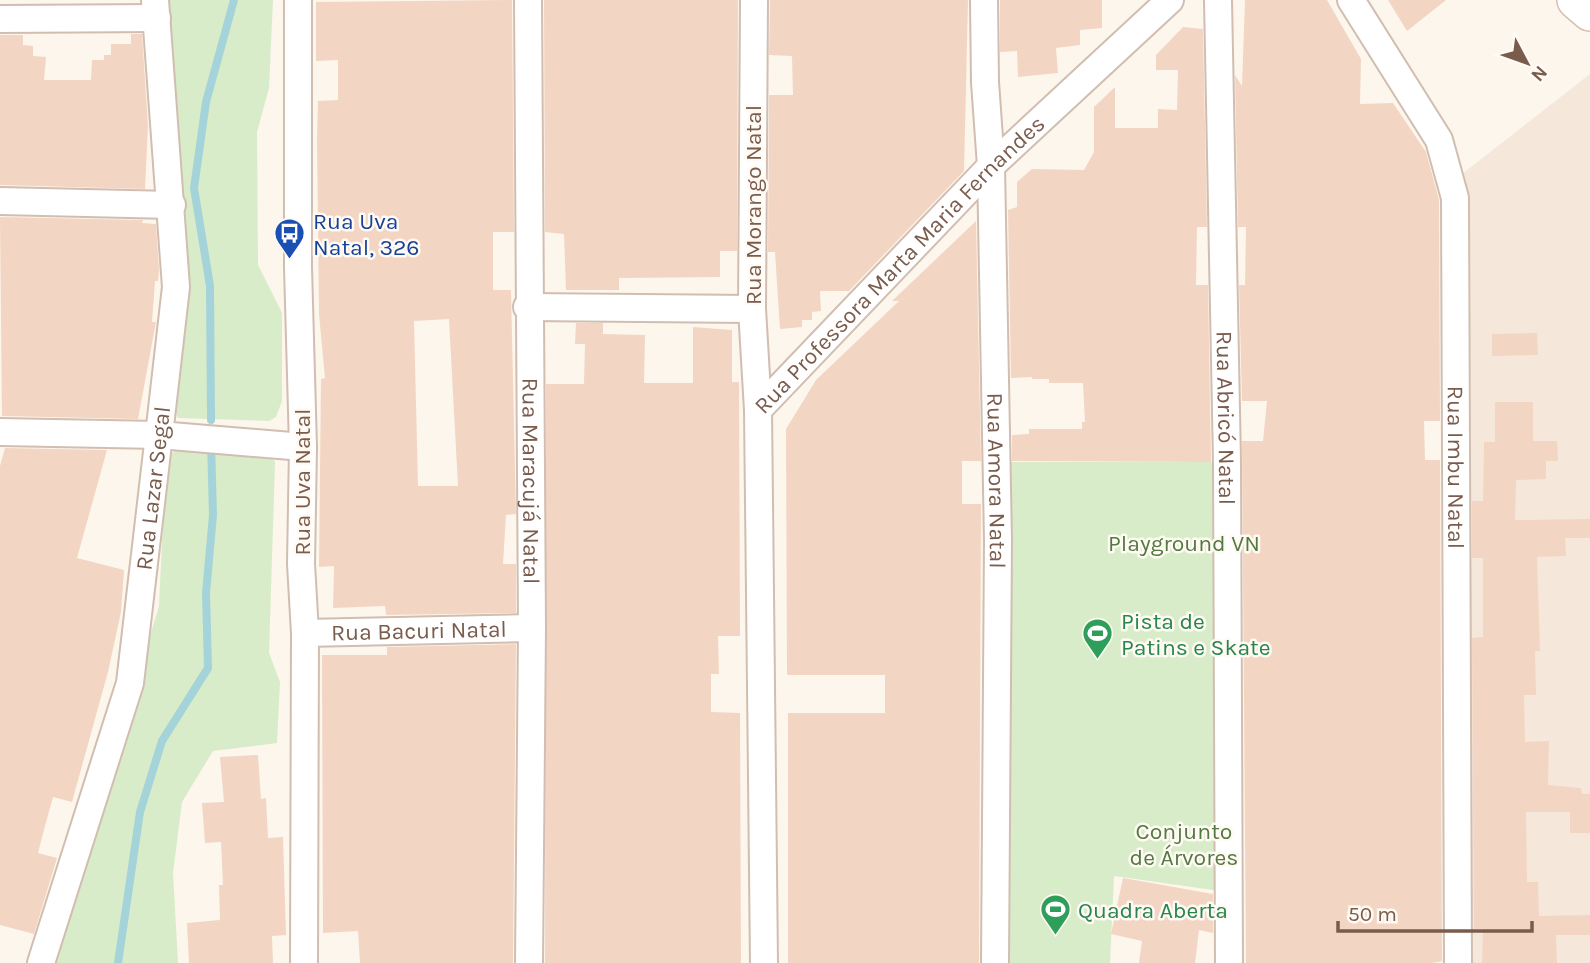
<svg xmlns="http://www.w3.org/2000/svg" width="1590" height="963" font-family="Karla,sans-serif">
<rect width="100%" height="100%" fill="#fdf6ec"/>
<!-- residential -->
<path fill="#f5e8da" d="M1590,74V963H1470L1462,174Z"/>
<!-- green -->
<path fill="#d8ecc9" d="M159,0H273L269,88L257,132L258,265L282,313V401L276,417L269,421L178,418L174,408Z
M176,450L269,454L275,462L269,653L280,682L277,743L213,751L182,802L173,873L178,963H51L159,606L166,458Z
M998,462H1227V892L1114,876L1110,963H995Z"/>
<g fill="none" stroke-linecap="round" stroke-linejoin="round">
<!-- stream -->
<path stroke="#a5d3da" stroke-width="8" d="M211,420L210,286L194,188L206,102L234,0
M118,963L140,812L162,741L208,668L206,593L213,515L211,442"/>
</g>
<!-- building -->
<path fill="#f3d5c3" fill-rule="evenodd" d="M512,0L514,232H493V290H511L516,514L506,515L503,564H516V613L386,615L385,606L333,608L334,566L319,567L321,379L325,378L319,314L317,139L318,101L338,100V60L316,61V2ZM449,319L458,486H418L414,321Z
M544,0H738L737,251H720V277L619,278V290H566L564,234L545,232Z
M770,0H968L964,171L849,291H820L821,311L812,312V320H802V327L780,329L775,252H768L769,95H793L792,56L769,55Z
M1000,0H1102V28L1080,30V45L1056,48L1058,73L1018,77L1017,51L1000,52Z
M1245,0H1327L1361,59L1360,104L1393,103L1426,152L1439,200L1440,421H1424L1425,460H1440L1442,961L1432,963H1246L1242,441H1263L1267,401H1242L1239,285H1245L1246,227H1238L1235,75L1242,86Z
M1388,0H1446L1407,31Z
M1183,27L1203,29L1207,227H1197L1196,285H1208L1211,462L1012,461V435L1029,434V429H1082V422H1085L1083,383H1049V379H1032V377L1011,378L1008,210L1017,207V182L1032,169L1084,170L1094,152V107L1115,87V128H1158V109L1177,110L1178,70H1156V55Z
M131,34H142L148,126L145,189L0,185V35H23V45L33,46V56L46,57L44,80H91L92,60H104V55H111V44H131Z
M0,217L143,220L142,223L156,224L159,271L158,281H155L152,322H156L138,419L2,416Z
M976,221L981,461H962V504H981L979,963H788V713H885V675H787L786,429L816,380L899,301H892Z
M576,323H603V334L645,335L644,383H693V327L732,330V382H739L740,636H718L719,674H711V712L740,713L741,963H545L546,384H584L585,344H575Z
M1537,333L1538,355L1492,356V334Z
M1495,402H1533V441H1557L1558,461H1546V479L1516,480L1515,520L1590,519V538H1565L1566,556L1537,557L1540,651H1535L1536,695H1524L1525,742L1549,741L1548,785L1581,788L1582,794H1590V833H1570V812H1526L1527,882H1538L1539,916L1590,915V935H1556L1557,963H1482L1483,929H1474L1472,638L1483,637V558H1472V501H1483L1484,442H1495Z
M5,448L107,450L77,558L124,570L121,612L108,672L72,802L53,797L45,826L38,853L57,858L34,934L0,925V466Z
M516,644L513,963H360L358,931L323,933L322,655H387V647Z
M258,755L261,799L266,798L268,838L283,837L286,935L272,936L273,963H189L187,923L220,920L219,885H223L221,842L205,843L202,803L224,802L220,757Z
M1123,878L1213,894V933L1199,930L1195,963H1139L1142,941L1111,934Z"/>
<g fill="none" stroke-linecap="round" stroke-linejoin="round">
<defs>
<g id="street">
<path d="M298,0V267L303,447L301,564L305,633L304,963"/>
<path id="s1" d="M528,0L532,628L529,963"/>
<path d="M754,0L752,309L758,410"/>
<path id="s2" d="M984,0L985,82L991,166L998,541L995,963"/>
<path id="s3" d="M1218,0L1227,462L1229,963"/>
<path id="s4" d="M1351,0L1439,140L1455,198L1458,963"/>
<path d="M0,19L157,18"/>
<path d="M0,201L172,205"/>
<path d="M527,307L752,309"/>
<path d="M0,432L159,435L303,447"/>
<path id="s5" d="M305,633L532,628"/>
<path id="s6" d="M41,963L130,683L159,435L176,287L155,0"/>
<path id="s7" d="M764,963L758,410L991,166L1170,0"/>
</g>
<path id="secondary" d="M1576,0L1590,12"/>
</defs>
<!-- street casing -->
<use href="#street" stroke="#d1beb0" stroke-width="30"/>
<!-- secondary casing -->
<use href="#secondary" stroke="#d6c0b0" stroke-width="40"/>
<!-- street -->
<use href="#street" stroke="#fff" stroke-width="26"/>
<!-- secondary -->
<use href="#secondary" stroke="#fff" stroke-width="37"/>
</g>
<!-- icons -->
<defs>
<symbol id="bus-pin" viewBox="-11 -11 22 30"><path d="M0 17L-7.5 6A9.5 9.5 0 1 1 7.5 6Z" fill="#1a4fb4" stroke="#fffaf3"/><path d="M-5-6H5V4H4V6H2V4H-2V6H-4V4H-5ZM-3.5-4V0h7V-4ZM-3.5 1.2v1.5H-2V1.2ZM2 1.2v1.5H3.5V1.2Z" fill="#fff"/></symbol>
<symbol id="stadium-pin" viewBox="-11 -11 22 30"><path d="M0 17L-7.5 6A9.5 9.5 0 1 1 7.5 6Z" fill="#2e9e5b" stroke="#fffaf3"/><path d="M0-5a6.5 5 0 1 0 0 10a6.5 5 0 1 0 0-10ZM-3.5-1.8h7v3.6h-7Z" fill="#fff"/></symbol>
</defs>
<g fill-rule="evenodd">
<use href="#bus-pin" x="272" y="216" width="35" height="47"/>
<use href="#stadium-pin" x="1080" y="616" width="35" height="47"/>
<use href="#stadium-pin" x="1038" y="892" width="35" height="47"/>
</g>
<g text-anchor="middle" stroke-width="5" stroke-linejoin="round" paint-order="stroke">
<!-- street labels -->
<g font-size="23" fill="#7a5c4d" stroke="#fffaf3">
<text transform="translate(753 205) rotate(-90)" y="8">Rua Morango Natal</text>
<text dy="8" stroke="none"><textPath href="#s7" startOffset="756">Rua Professora Marta Maria Fernandes</textPath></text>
<text dy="8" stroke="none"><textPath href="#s3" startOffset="418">Rua Abricó Natal</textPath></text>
<text dy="8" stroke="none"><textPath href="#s4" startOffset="495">Rua Imbu Natal</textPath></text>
<text dy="8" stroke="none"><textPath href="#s2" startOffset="481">Rua Amora Natal</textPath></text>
<text transform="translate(302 482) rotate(-90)" y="8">Rua Uva Natal</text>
<text dy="8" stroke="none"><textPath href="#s1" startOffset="481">Rua Maracujá Natal</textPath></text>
<text dy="8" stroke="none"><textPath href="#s6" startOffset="490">Rua Lazar Segal</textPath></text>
<text dy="8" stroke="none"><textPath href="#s5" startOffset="114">Rua Bacuri Natal</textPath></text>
</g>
<!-- transit labels -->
<g font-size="23" fill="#164399" stroke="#fffaf3" text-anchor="start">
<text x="313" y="229">Rua Uva<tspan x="313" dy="26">Natal, 326</tspan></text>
</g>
<!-- park labels -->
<g font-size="23" fill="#537a41" stroke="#fffaf3">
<text x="1184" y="551">Playground VN</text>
<text x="1184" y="839">Conjunto<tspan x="1184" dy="26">de Árvores</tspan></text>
</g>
<!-- leisure labels -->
<g font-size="23" fill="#27864d" stroke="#fffaf3" text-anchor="start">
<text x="1121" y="629">Pista de<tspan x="1121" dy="26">Patins e Skate</tspan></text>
<text x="1078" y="918">Quadra Aberta</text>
</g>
</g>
<!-- north arrow -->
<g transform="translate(1527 63) rotate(131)" stroke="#fffaf3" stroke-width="5" paint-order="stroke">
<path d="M0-5L12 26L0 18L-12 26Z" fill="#7a5c4d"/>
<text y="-10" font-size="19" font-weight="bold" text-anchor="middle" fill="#7a5c4d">N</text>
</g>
<!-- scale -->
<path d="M1338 921v10h194v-10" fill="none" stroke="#7a5c4d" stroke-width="3.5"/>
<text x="1348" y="921" font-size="21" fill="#7a5c4d" stroke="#fffaf3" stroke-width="5" paint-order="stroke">50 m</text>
</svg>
